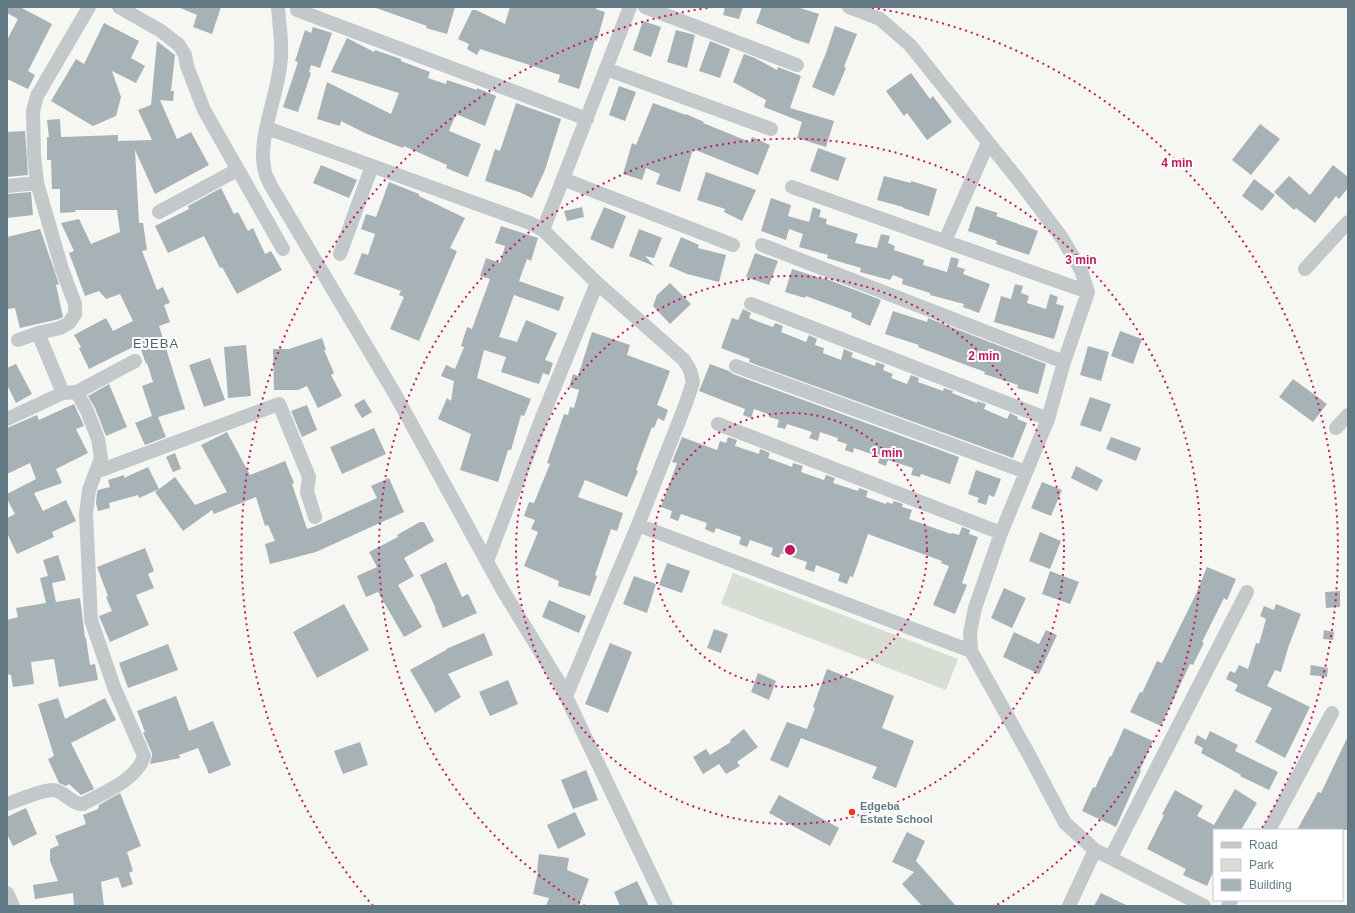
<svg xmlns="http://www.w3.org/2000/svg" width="1355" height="913" font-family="Helvetica,sans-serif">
<rect width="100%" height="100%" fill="#f6f6f2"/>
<!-- green -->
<path fill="#d8ded3" d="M733,573L958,659L946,690L721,604Z"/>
<!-- building -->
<path fill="#a7b2b6" d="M7,7H20L52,24L28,71L35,75L28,89L7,79V40L18,19L7,13Z
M178,7H221L212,34L193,27L197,15Z
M376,7H455L447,34L426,28L427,26L376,8Z
M510,7H597L596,9L605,12L597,41L595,40L579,89L558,82L560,75L480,49L477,55L467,49L469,44L458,39L472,10H476L505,24Z
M725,7H743L739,19L723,15Z
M762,7H797L819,14L809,44L791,38V37L756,23Z
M643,21L661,27L651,57L633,50Z
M104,23L139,41L131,58L145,66L136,83L112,71L121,97L116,116L93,126L51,101L76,59L84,64Z
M835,26L857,34L844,67L846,68L834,96L812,87L826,53Z
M313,27L332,33L320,68L311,65L309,72L311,73L298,112L283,107L298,62L295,61L305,30L311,33Z
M676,30L695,35L687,68L667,62Z
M347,38L374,52L375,50L401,59V61L430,72L428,78L446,84L447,80L477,90V88L496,96L485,126L456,114L449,131L481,144L468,177L446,168L447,165L404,146L403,148L367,134L341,121L340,126L317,119L327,82L391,114L399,93L331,72Z
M157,41L175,55L171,91H174L173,101L160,100L177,139L191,132L209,165L155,194L135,150L139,223H143L147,250L142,251L157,290L163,287L170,303L164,305L170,322L159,326L185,409L158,417L166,437L145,445L135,423L152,416L142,386L153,382L147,363L146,364L139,344L89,369L79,348L81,347L74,335L106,318L113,331L133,321L120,294L106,299L99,291L85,296L69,253L74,251L61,223L79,219L91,244L120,232L117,210H75L76,212L60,213V189H52L51,160H47V137H49L47,120L60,119L61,137L118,135V141L152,140L138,110L151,105Z
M710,41L730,49L720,78L699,71Z
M744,54L755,58L777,70L778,67L801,76L790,108L834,121L826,147L797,138L802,122L764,107L766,100L733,82Z
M911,73L930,99L933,96L952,122L927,140L907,113L904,116L886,91Z
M619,86L636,92L625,121L609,115Z
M516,103L561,119L545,170L532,198L519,192L485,181L495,149L500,151Z
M653,103L686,115V114L704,122L703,123L750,142L752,137L770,145L758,175L693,149L680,192L656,184L660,174L646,168L642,180L623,174L632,143L636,145Z
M1260,124L1280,139L1251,175L1232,160Z
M25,131L28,175L7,177V132Z
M818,148L846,158L838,181L810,171Z
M321,165L357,180L349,198L313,183Z
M1333,165L1348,177V188L1339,199L1336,196L1315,223L1296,208L1294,210L1274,192L1289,176L1310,195Z
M706,172L756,190L742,221L724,212L725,209L697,200Z
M884,176L911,183V181L937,189L929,216L903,208V207L877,200Z
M1254,179L1275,195L1262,211L1242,196Z
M389,182L419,194V196L465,218L450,248L457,251L419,341L390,329L404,297L399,295L401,291L354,274L362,253L368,255L375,234L361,229L366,214L376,217Z
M221,188L234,214L238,212L248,231L253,228L265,254L271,251L282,270L237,294L222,267L220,268L204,236L168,253L155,226L189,209L188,206Z
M31,192L33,215L7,218V194Z
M771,198L791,205L788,216L809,222L813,207L821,210L819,217L827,219L826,224L858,234L855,243L877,248L881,234L890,236L888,243L895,246L894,250L924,260L923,265L947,272L951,257L959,259L957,267L965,269L963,274L990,284L979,313L963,307L964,304L930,295V293L902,284L903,279L893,275L890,280L860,272L861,268L827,258L828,255L799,247L803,234L789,229L786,240L761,231Z
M976,206L998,213L996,216L1038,231L1029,255L996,244L997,241L968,231Z
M582,207L584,217L567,221L564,211Z
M604,207L626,216L613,249L590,239Z
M501,226L538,238L531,261L527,259L519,281L564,297L559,311L514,295L499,337L517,342L526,320L557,333L545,360L553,363L549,375L543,373L539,384L501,372L506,357L484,350L477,378L531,399L524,416L521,415L511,450H508L498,482L460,470L471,434L438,419L447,398L451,401L454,381L441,376L446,365L455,369L464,347L461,346L467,327L472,329L490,279L480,276L486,258L500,263L505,246L495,243Z
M40,229L59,284L56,285L63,317L59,319L20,328L15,308L7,309V237Z
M639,229L662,238L654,258L645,256L654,266L629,256Z
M681,237L699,245L698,248L726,255L719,282L687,274L669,266Z
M755,253L778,261L769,285L746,277Z
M792,269L823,279L824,278L881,300L870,326L851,317L852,313L806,296L805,298L785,292Z
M670,283L691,304L670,324L653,306L657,295Z
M1015,284L1023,286L1021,293L1029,296L1027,303L1046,309L1050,294L1058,297L1056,304L1064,306L1054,339L994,322L1001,296L1011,299Z
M743,309L751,313L749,318L773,327L775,323L783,326L781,332L806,342L809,335L817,339L815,345L824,348L823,353L841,360L844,349L853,353L851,357L875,366L876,362L885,365L883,370L893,374L891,378L907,384L911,375L919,378L918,382L943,391L944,388L953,391L952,393L977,403V401L986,404L984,409L1007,419L1010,413L1018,417L1017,419L1027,423L1013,458L749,362L750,359L721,348L732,318L738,320Z
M893,311L927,322L928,318L1046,364L1038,394L1017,388L1018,385L984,374L985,372L918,347L919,345L885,334Z
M1120,331L1142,339L1133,364L1111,356Z
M592,332L630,345L627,355L670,371L657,405L668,410L664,421L658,418L654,428L652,427L636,470L638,471L627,497L585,480L578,497L623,513L617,531L611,529L595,575L597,576L590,596L558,586L559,581L524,566L538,532L531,529L535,520L524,516L529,502L534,503L550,464L547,463L564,414L568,415L570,407L574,408L579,390L569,387L573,374L578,376Z
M322,338L326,350H324L334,373L331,375L342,396L318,408L307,386L298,390H274L273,349H289Z
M246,345L251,396L228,398L224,347Z
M1088,346L1109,352L1101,381L1080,375Z
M210,358L225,400L204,407L189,365Z
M16,364L32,394L16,403L7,385V368Z
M710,364L729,371L733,374L959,457L950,484L921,474L920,477L911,475L913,468L888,460L886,466L878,463L880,457L854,448L853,453L845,450L847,444L837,441L838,438L820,432L818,441L809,438L812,432L787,424L785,429L777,427L779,420L769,417L770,415L754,409L751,418L743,415L745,409L699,391Z
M1293,379L1327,404L1313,422L1279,397Z
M109,384L127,427L106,436L95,408L88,396Z
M1090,397L1111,404L1101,432L1080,425Z
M364,399L372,412L362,418L354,405Z
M74,404L84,426L76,429L88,453L56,469L62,483L34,493L43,511L66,500L76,521L52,532L54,537L17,554L7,533V518L15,514L7,499V494L36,479L30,463L7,474V428L37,415L39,420Z
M307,405L317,430L302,437L291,411Z
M374,428L386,454L342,474L330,447Z
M227,432L250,475L285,461L294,483L292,484L307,529L318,525L377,498L371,486L389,478L404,512L316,552L270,564L265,544L275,541L268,525L265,526L256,497L214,514L212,510L183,531L155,492L175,477L195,505L227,492L201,445Z
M682,437L717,450L720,441L726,443L728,437L737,440L735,446L759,454L760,449L770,453L768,458L792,467L793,463L803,466L801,472L824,480L826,475L835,478L833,483L858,491L859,488L868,491L866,497L886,504L887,502L892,504L894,501L903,504L902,507L912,510L909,519L951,534L952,533L959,535L962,527L970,530L969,534L978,537L962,583L967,585L955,614L933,605L949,566L941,563L942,561L868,534L853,577L850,576L847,584L838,581L840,574L816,565L814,572L805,569L807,562L781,553L779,558L771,555L773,548L750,540L747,547L739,544L741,537L716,528L714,533L705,529L707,523L681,514L678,521L670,518L672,511L661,507L677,463L672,462Z
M1111,437L1141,448L1136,461L1106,449Z
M175,453L181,469L173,472L166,457Z
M1076,466L1103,480L1097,491L1071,478Z
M148,467L159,489L139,498L138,495L109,503L110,508L98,511L96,503L97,492L98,490L110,487L108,480L124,475V478Z
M976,470L1001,479L994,497L989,495L986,505L977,502L979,498L968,494Z
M1042,482L1062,490L1051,516L1031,508Z
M420,522H424L434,541L404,558L414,576L398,585L422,627L404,637L378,592L366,597L357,576L377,567L369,552L398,537L397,535Z
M1040,532L1061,541L1050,569L1029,561Z
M145,548L154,571L148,574L154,588L136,595L149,625L110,642L99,616L112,611L106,597L108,596L97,567Z
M58,555L66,580L52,583L56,602L80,598L85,638H86L90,665L95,664L98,680L59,687L54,659L31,662L34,684L13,687L11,675L7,674V620L18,617L16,608L46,603L40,578L48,576L43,560Z
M446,562L462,597L468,594L477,613L443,628L435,609H436L420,575Z
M667,563L690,571L682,593L659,585Z
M1207,567L1236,579L1227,600L1224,598L1202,642L1204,643L1193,665L1190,664L1161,726L1130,712L1140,692L1142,693L1157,661L1162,663L1196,594Z
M1050,571L1079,582L1070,604L1042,594Z
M634,576L656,584L647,613L623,604Z
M1004,588L1026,598L1012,628L991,618Z
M1340,591V607L1326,608L1325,592Z
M549,600L586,616L579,633L542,617Z
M344,604L369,650L317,678L293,632Z
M1276,604L1301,614L1289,645L1281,672L1275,670L1267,686L1310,707L1285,758L1255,742L1272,708L1235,691L1238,685L1226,679L1230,671L1235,673L1239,665L1248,669L1256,643L1259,644L1266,619L1260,616L1264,606L1274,610Z
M714,629L728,634L721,653L707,648Z
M1046,630L1057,635L1039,674L1003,657L1014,632L1039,644Z
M1324,630L1334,632L1333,640L1323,639Z
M484,633L493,655L448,674L461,697L435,713L410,670L446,650V649Z
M610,643L632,652L608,713L585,704Z
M168,644L178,670L128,688L119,663Z
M1311,665L1328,668L1327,677L1310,675Z
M827,669L894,696L882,728L914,741L896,788L872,778L877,767L801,738L788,768L770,760L787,722L807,729L815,708L813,707Z
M758,673L776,681L769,700L751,692Z
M508,680L518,704L490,716L479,692Z
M176,696L189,731L213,721L231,765L209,774L198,748L179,755L180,758L150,764L152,756V753L143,733L145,732L137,711Z
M58,698L65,719L105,698L116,720L71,743L94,789L81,795L69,784L66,786L59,783L48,759L54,756L38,704Z
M1124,728L1153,741L1140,770L1141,771L1116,827L1082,811L1093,787L1095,788L1110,756L1111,757Z
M744,729L758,747L737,762L740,766L726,774L719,764L703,774L693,757L706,749L710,755L731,742L730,740Z
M1210,731L1238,745L1235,751L1278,772L1269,790L1240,776L1241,775L1201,753L1203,748L1194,743L1197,735L1206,740Z
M1348,736V830H1297L1318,792L1321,793Z
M360,742L368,765L343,774L334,751Z
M586,770L598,800L573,809L561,780Z
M1235,789L1257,803L1241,830H1214V870L1207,886L1183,875L1186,869L1147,849L1164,815L1162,814L1175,790L1203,806L1197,816L1214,825Z
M120,793L141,846L127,852L133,871L129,873L133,884L122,888L118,877L101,882L104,906H74L73,893L35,899L33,885L58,881L50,861V849L59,845L55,836L86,824L83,815L98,809L99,805Z
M779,795L839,828L830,846L769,813Z
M26,808L37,834L13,846L7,834V817Z
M575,812L586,835L558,849L547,825Z
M907,832L925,841L916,861L956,906H922L902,884L914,872L892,862Z
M539,854L569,858L567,870L589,879L579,906H546L549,898L533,894L538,872L537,871Z
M637,881L649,906H620L614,892Z
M1101,893L1128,906H1094Z"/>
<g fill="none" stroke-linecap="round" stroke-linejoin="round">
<!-- minor -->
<path stroke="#c3c8ca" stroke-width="14" d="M119,7L161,31L179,45L185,55L187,66L204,110L283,249
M278,7C279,23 282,40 281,56C280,92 256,138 265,172C266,177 269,181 271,186L395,394L502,589L560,684L666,906
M645,7L797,65
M849,7L880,19L910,45L1020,182L1062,238L1081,270L1088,292L1064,362L1048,419L1001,533L975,608L970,633L971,651L1028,753L1065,823L1095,850L1204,906
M297,10L587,119
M606,69L771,129
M267,128L530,223L543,230L597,283L684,360L690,370L693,382L685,406L638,525L566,696
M563,179L733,245
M7,186L37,183
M792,187L1088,292
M159,212L237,170
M543,230L630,7
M945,241L988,143
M762,245L1064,362
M340,254L372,166
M1305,269L1348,222
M751,304L1048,419
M38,333L63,393
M18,340L38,333L60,328L69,323L75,314V304L62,269L37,183L34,155L33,111L37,96L89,7
M736,366L1026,472
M7,419L63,393L77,392L135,361
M718,424L1001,533
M1336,428L1348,415
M96,472L279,404L309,477L307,492L315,517
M638,525L971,651
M487,561L541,420L597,283
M7,804C16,801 44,789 53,790C65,791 72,805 83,804C103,793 138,779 144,756L114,687L91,620L86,514L89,490L101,458L98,439L87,411L77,392
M1269,830L1332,713
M1111,857L1247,592
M7,893L13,906
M1069,906L1095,850
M1228,906L1231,900"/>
</g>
<!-- distance rings -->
<g fill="none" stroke="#c2185b" stroke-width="2" stroke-dasharray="2 4">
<circle cx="790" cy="550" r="137"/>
<circle cx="790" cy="550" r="274"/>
<path d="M585 906A411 411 0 1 1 995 906"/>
<path d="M373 906A548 548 0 0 1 714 7M866 7A548 548 0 0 1 1262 828"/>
</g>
<!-- markers -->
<circle fill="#ed361c" stroke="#fff" stroke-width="1.5" cx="852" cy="812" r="4"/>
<g text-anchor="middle" stroke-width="4" stroke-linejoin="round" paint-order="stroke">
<!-- poi labels -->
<g font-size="11" font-weight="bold" fill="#637a85" stroke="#fff" text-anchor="start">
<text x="860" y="810">Edgeba<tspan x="860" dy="13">Estate School</tspan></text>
</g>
<!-- quarter labels -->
<g font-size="13" letter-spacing="1" fill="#52626a" stroke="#fff">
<text x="156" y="348">EJEBA</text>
</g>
</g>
<circle cx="790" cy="550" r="6" fill="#c2185b" stroke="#fff" stroke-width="2"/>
<g font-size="12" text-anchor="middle" font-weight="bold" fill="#c2185b" stroke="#fff" stroke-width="4" stroke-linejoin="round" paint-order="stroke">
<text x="1177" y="167">4 min</text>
<text x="1081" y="264">3 min</text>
<text x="984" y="360">2 min</text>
<text x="887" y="457">1 min</text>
</g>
<!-- border -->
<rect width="1355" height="913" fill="none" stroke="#637a85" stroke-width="16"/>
<!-- legend -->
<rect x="1213" y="829" width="130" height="72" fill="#ffffff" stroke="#c1cace"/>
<rect x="1221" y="842" width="20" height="6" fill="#c3c8ca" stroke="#c1cace"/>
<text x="1249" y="849" font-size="12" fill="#637a85">Road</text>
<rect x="1221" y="859" width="20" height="12" fill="#d8ded3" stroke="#c1cace"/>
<text x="1249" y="869" font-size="12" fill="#637a85">Park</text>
<rect x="1221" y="879" width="20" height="12" fill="#a7b2b6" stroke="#c1cace"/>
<text x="1249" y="889" font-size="12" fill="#637a85">Building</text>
</svg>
